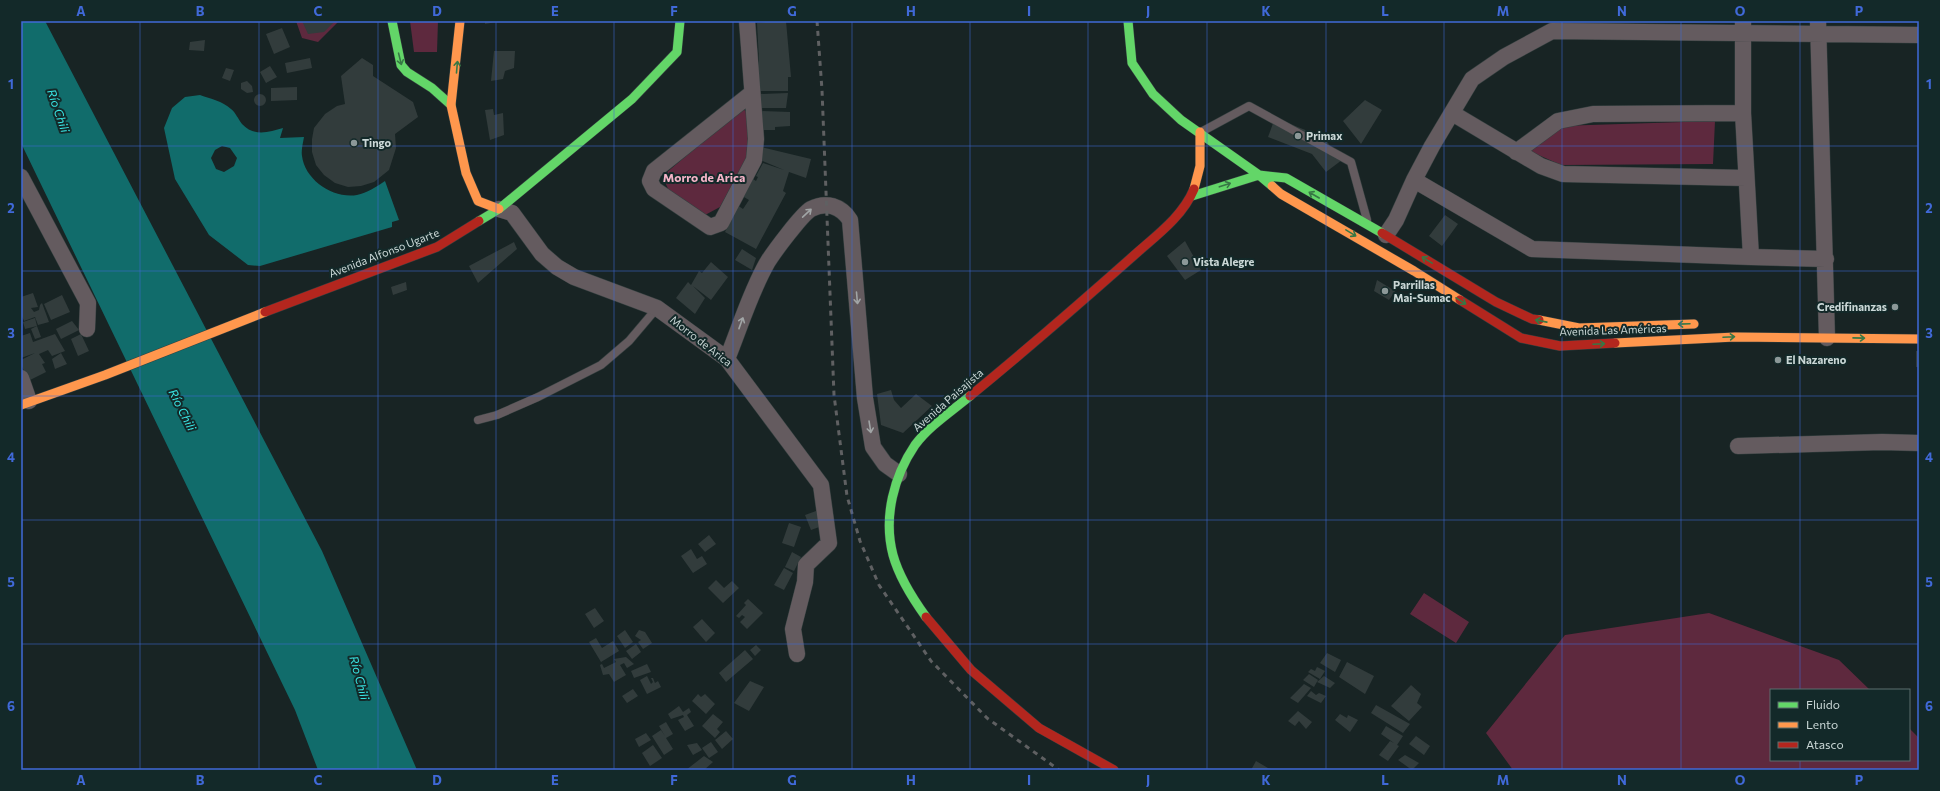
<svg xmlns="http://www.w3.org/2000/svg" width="1940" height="791" font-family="Commissioner,sans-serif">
<rect width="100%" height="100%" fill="#182424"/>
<!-- green -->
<path fill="#5e293e" d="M296,21H339L318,42L302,38Z
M410,21H438L437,52H414Z
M742,108L749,114V154L720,207L705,215L669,191L665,182L666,173Z
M1715,121L1713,164L1561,165L1525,149L1559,126Z
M1424,593L1469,622L1456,643L1410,614Z
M1709,613L1839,660L1870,690H1771V760H1909V728L1919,738V770H1513L1486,733L1565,635Z"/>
<!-- water -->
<path fill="#116c6b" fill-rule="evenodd" d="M21,21H45L322,551L417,770H318L295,710L21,143Z
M200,95C211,99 222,101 231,109C236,113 238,119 242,124C254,137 269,132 283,128L280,138L304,137C303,143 301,150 302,156C305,180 333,199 357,195C367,193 376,187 385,181L399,220L392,222V227L260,266L248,265L209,235L175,179L164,128L172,108L185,97ZM222,146L230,148L237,158L234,166L224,172L216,169L211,158L215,150Z"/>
<!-- building -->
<path fill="#323c3c" d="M302,21H335L324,32L308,34Z
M485,21H496V22L485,24Z
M773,21H786L791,77H788V91H758L759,61L757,23Z
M282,28L290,47L274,54L266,34Z
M205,40L204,51L189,50L190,42Z
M494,51H515L514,68L505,71L503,79L491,81Z
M310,58L312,68L287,73L285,63Z
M362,58L373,65V76L413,102L418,117L395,134L396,148L389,170L374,182L361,186L348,187L335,183L324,175L316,165L312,152V139L314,128L325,114L337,106L345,104L341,76Z
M270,66L277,77L266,83L260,72Z
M226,68L234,70L230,81L222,78Z
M247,81L252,86L253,92L247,93L241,89V83Z
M297,87V100L271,101V88Z
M788,93L786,108H759V94Z
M254 100a6 6 0 1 1 12 0a6 6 0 1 1-12 0Z
M1365,100L1382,110L1361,144L1343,121Z
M493,109L494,115L503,113L504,135L490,140L485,110Z
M759,111L790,112V126L775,127V130H760Z
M1275,118L1323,137L1342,160L1326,172L1312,154L1268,137Z
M761,147L811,159L806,178L789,172L783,191L786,193L756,249L725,232L737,205L743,209L749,200L744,197L747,175L756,181L758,177L756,176L763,163L784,170L760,160Z
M1445,215L1458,224L1442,246L1429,236Z
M1185,241L1201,270L1185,280L1167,256Z
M514,242L517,249L478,283L469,266Z
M742,249L756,258L752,270L735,260Z
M711,262L728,277L711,300L693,286L705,298L695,314L676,298L688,282L691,285L699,271L702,273Z
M1377,280L1395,291L1389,300L1374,291Z
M406,282L407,290L393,295L391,287Z
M33,293L38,307L31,308L34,312L39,310L40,305L42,303L49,322L38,325L35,317L24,321L21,314V297Z
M62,295L70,312L51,320L44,304Z
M35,318L37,326L25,329L23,322Z
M72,321L79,330L61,339L56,329Z
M37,326L41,337L35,339L31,329Z
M30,333L33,342L55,334L65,351L52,356L48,350L39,354L45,363L42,364L46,372L28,381L21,364V360L35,353L21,358V336Z
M81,334L89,351L78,356L71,339Z
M1916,351H1919V367H1916Z
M61,353L67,364L55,369L52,359Z
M891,390L894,400L901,408L916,394L932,406L903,433L881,425L877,394Z
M816,511L822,526L811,530L805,515Z
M789,523L801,527L794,547L782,543Z
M709,535L716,544L705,552L698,544Z
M691,549L697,559L702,556L707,564L693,573L681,556Z
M792,552L801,557L794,571L785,567Z
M784,568L793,573L784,590L774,585Z
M716,580L724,588L732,581L739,588L723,603L708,588Z
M748,599L763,613L747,629L740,622L745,617L742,615L739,618L736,616L746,605L744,603Z
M595,608L604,621L594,628L585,614Z
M702,619L715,633L706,642L693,627Z
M625,630L633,642L625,648L617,636Z
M639,630L645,632L652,643L643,649L638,642L641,640L635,636Z
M596,638L602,648L613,641L619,651L601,662L589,642Z
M636,644L641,652L632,659L626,651Z
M756,645L761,650L755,656L750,650Z
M745,650L753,659L726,682L719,673Z
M1327,653L1341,660L1335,672L1320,663Z
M626,657L634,664L627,668L624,663L620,665L626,675L614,682L609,674L603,675L600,665L602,664L604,668L616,662L614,659Z
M1347,662L1374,676L1365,694L1339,677Z
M647,664L651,672L634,678L631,671Z
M1317,667L1325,671L1320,679L1308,672L1311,669L1315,671Z
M1309,674L1318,680L1314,687L1303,680Z
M647,676L651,684L653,682L651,678H653L655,683L658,681L661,687L647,694L640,680Z
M1324,676L1335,683L1330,688L1317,682Z
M750,681L764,687L749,711L734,703Z
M1304,684L1311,688L1298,703L1290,698Z
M1411,685L1421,694L1417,703L1422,707L1409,721L1391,706Z
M633,689L638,696L627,703L622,696Z
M1311,691L1316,695L1319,693L1326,696L1321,703L1307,696Z
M698,694L701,697L705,694L715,704L706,714L692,701Z
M1376,705L1410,724L1403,733L1371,713Z
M679,706L683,712L689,708L691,712L687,715L694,726L685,731L678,720L684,717L683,715L671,719L668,714Z
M1298,711L1312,722L1306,729L1299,721L1295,726L1288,721Z
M713,714L723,722L717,729L720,732L715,738L702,726Z
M1340,714L1347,718L1348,715L1358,720L1350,732L1335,720Z
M666,722L673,734L666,738L673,749L664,755L652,736L661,730L665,736L659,726Z
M1386,726L1403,736L1397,745L1399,746L1388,761L1379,755L1390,741L1394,743L1381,734Z
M726,731L733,739L722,749L715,740Z
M646,733L651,740L639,747L635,739Z
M1416,736L1430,746L1424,755L1409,744Z
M711,742L718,752L709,758L702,748Z
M697,743L702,750L693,755L687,745Z
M653,745L662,758L650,766L642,753Z
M1405,755L1419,763L1412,770L1398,760Z
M704,756L713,762L704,770H693L691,768L692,770H686Z
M1256,761L1268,768L1274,770H1251Z"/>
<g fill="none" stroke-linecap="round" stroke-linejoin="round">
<defs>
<path id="lane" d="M1201,132L1249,106L1351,162L1367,220
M478,420L497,415L538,397L601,365L629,341L657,308"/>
<path id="street" d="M747,21L756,139L754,160L721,223L710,227L654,189L650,181L654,171L752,93
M1743,21V113L1751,257L1826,259
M1818,21L1827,338
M1452,113L1541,166L1563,174L1746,178
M1516,152L1558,121L1593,114L1743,113
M21,177L88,303L87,329
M1414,180L1532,249L1751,257
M499,209L512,213L542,254L557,267L574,277L657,308L727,359L821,485L829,543L806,565L805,582L793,629L797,654
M1386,235L1396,220L1414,180L1432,146L1472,79L1504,57L1552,31L1919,35
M727,359C740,327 750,293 767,263C773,253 802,214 811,209C826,201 841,206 850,220L865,398L873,447L885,464L899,474
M21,378L29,401
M1738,446L1882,442L1919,443"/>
<path id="fast" d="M392,21L401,65L407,72L432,88L451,105
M1128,21L1132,63L1153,94L1181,120L1259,175L1272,186
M1192,196L1259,175L1286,178L1382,233
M479,221L499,209L632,99L677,52L680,21
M926,617C913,599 899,577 893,555C883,517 894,476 915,445C929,426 952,411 970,396"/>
<path id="slow" d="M460,21L451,105L466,173L478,201L499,209
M1272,186L1281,194L1414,271L1460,300
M1194,189L1200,166V132
M1539,320L1579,328L1694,324
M1615,343L1735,337L1919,339
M21,405L105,375L265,312"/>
<path id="jam" d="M1382,233L1496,302L1532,319L1539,320
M1460,300L1521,338L1560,346L1615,343
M265,312L437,247L479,221
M970,396C1025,351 1078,305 1131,258C1154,237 1182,218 1194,189
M926,617L971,670L1039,728L1114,770"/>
</defs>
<!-- lane casing -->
<use href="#lane" stroke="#354040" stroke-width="9"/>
<!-- street casing -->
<use href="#street" stroke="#354040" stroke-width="17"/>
<!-- fast casing -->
<use href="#fast" stroke="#354040" stroke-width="10"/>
<!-- slow casing -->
<use href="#slow" stroke="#354040" stroke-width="10"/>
<!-- jam casing -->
<use href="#jam" stroke="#354040" stroke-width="10"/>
<!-- lane -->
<use href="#lane" stroke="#645b5f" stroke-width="8"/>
<!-- street -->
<use href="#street" stroke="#645b5f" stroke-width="16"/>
<!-- fast -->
<use href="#fast" stroke="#63d668" stroke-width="9"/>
<!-- slow -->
<use href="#slow" stroke="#ff974d" stroke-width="9"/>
<!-- jam -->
<use href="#jam" stroke="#b3261e" stroke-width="9"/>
<!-- rail -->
<path stroke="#5f6062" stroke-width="3" stroke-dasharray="5 5" stroke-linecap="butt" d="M817,21L822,90L834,395L847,496L860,541L879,585L931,661L987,718L1059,770"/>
</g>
<!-- one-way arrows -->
<defs><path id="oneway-shaft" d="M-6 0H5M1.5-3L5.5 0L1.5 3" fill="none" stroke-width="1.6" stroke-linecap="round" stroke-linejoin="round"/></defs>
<g stroke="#377745">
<use href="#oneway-shaft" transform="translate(400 59) rotate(76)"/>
<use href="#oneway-shaft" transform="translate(457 67) rotate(-85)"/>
<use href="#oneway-shaft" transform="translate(1225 185) rotate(-18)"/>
<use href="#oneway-shaft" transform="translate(1314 195) rotate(-150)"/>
<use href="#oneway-shaft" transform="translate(1351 233) rotate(31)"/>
<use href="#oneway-shaft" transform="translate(1427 260) rotate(-149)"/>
<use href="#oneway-shaft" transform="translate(1461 301) rotate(32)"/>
<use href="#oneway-shaft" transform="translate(1541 321) rotate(-169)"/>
<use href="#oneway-shaft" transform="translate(1684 324) rotate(178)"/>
<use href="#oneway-shaft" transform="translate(1729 337) rotate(-3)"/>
<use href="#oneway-shaft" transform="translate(1859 338) rotate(1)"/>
<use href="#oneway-shaft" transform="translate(1599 344) rotate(-3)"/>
</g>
<g stroke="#a1a5a6">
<use href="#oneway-shaft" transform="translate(807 213) rotate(-43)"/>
<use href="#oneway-shaft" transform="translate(857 298) rotate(85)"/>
<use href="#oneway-shaft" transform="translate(741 323) rotate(-70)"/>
<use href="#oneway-shaft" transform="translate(870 427) rotate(81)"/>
</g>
<!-- grid -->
<path fill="none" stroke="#4069d8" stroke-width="1" stroke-opacity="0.55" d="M140,21V770M259,21V770M378,21V770M496,21V770M614,21V770M733,21V770M852,21V770M970,21V770M1088,21V770M1207,21V770M1326,21V770M1444,21V770M1562,21V770M1681,21V770M1800,21V690M21,146H1919M21,271H1919M21,396H1919M21,520H1919M21,644H1919M1800,760V770"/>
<!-- markers -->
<g fill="#8c9898" stroke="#132929" stroke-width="1.5">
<circle cx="1298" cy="136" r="4"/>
<circle cx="354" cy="143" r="4"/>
<circle cx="1185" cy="262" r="4"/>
<circle cx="1385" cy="291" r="4"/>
<circle cx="1895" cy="307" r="4"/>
<circle cx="1778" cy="360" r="4"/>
</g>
<g text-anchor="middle" stroke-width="4" stroke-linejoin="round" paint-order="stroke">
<!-- poi labels -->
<g font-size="11" font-weight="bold" fill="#cad7d6" stroke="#132929" text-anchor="start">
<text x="1306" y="140">Primax</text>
<text x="362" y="147">Tingo</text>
<text x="1193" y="266">Vista Alegre</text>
<text x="1393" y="289">Parrillas<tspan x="1393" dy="13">Mai-Sumac</tspan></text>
<text x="1887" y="311" text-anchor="end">Credifinanzas</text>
<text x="1786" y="364">El Nazareno</text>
</g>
<!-- street labels -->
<g font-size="11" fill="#cad7d6" stroke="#132929">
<text transform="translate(384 253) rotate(-21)" y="4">Avenida Alfonso Ugarte</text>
<text transform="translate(1613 330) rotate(-2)" y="4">Avenida Las Américas</text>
<text transform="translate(701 341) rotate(38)" y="4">Morro de Arica</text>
<text transform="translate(948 400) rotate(-41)" y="4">Avenida Paisajista</text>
</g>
<!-- water labels -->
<g font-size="12" font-style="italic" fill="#39e5e4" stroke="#132929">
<text transform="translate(58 111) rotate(71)" y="4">Río Chili</text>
<text transform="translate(182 410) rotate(63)" y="4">Río Chili</text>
<text transform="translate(359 678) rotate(75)" y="4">Río Chili</text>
</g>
<!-- neighbourhood labels -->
<g font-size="12" font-weight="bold" fill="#f5b4c8" stroke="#132929">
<text x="704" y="182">Morro de Arica</text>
</g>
</g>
<!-- border -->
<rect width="1940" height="791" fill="none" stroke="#132929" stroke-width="44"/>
<!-- legend -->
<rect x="1770" y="689" width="140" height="72" fill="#132929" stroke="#5c6f6e"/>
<rect x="1778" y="702" width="20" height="6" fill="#63d668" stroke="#5c6f6e"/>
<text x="1806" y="709" font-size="12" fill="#cad7d6">Fluido</text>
<rect x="1778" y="722" width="20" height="6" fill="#ff974d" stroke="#5c6f6e"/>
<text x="1806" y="729" font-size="12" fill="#cad7d6">Lento</text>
<rect x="1778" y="742" width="20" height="6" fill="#b3261e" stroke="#5c6f6e"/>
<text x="1806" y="749" font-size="12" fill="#cad7d6">Atasco</text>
<rect x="22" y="22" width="1896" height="747" fill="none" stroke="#4069d8" stroke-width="1.5"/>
<g font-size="13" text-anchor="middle" font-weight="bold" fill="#4069d8">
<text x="81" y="16">A</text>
<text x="200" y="16">B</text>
<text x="318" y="16">C</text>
<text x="437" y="16">D</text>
<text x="555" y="16">E</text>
<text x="674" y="16">F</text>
<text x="792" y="16">G</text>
<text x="911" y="16">H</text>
<text x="1029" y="16">I</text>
<text x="1148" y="16">J</text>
<text x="1266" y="16">K</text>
<text x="1385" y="16">L</text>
<text x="1503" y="16">M</text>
<text x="1622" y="16">N</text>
<text x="1740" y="16">O</text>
<text x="1859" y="16">P</text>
<text x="11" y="89">1</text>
<text x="1929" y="89">1</text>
<text x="11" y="213">2</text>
<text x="1929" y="213">2</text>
<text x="11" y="338">3</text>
<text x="1929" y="338">3</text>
<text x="11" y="462">4</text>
<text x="1929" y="462">4</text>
<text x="11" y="587">5</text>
<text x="1929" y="587">5</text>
<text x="11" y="711">6</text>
<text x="1929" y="711">6</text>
<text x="81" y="785">A</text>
<text x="200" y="785">B</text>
<text x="318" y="785">C</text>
<text x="437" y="785">D</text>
<text x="555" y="785">E</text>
<text x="674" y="785">F</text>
<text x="792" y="785">G</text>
<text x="911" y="785">H</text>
<text x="1029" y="785">I</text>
<text x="1148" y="785">J</text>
<text x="1266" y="785">K</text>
<text x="1385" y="785">L</text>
<text x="1503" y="785">M</text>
<text x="1622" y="785">N</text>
<text x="1740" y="785">O</text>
<text x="1859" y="785">P</text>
</g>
</svg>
